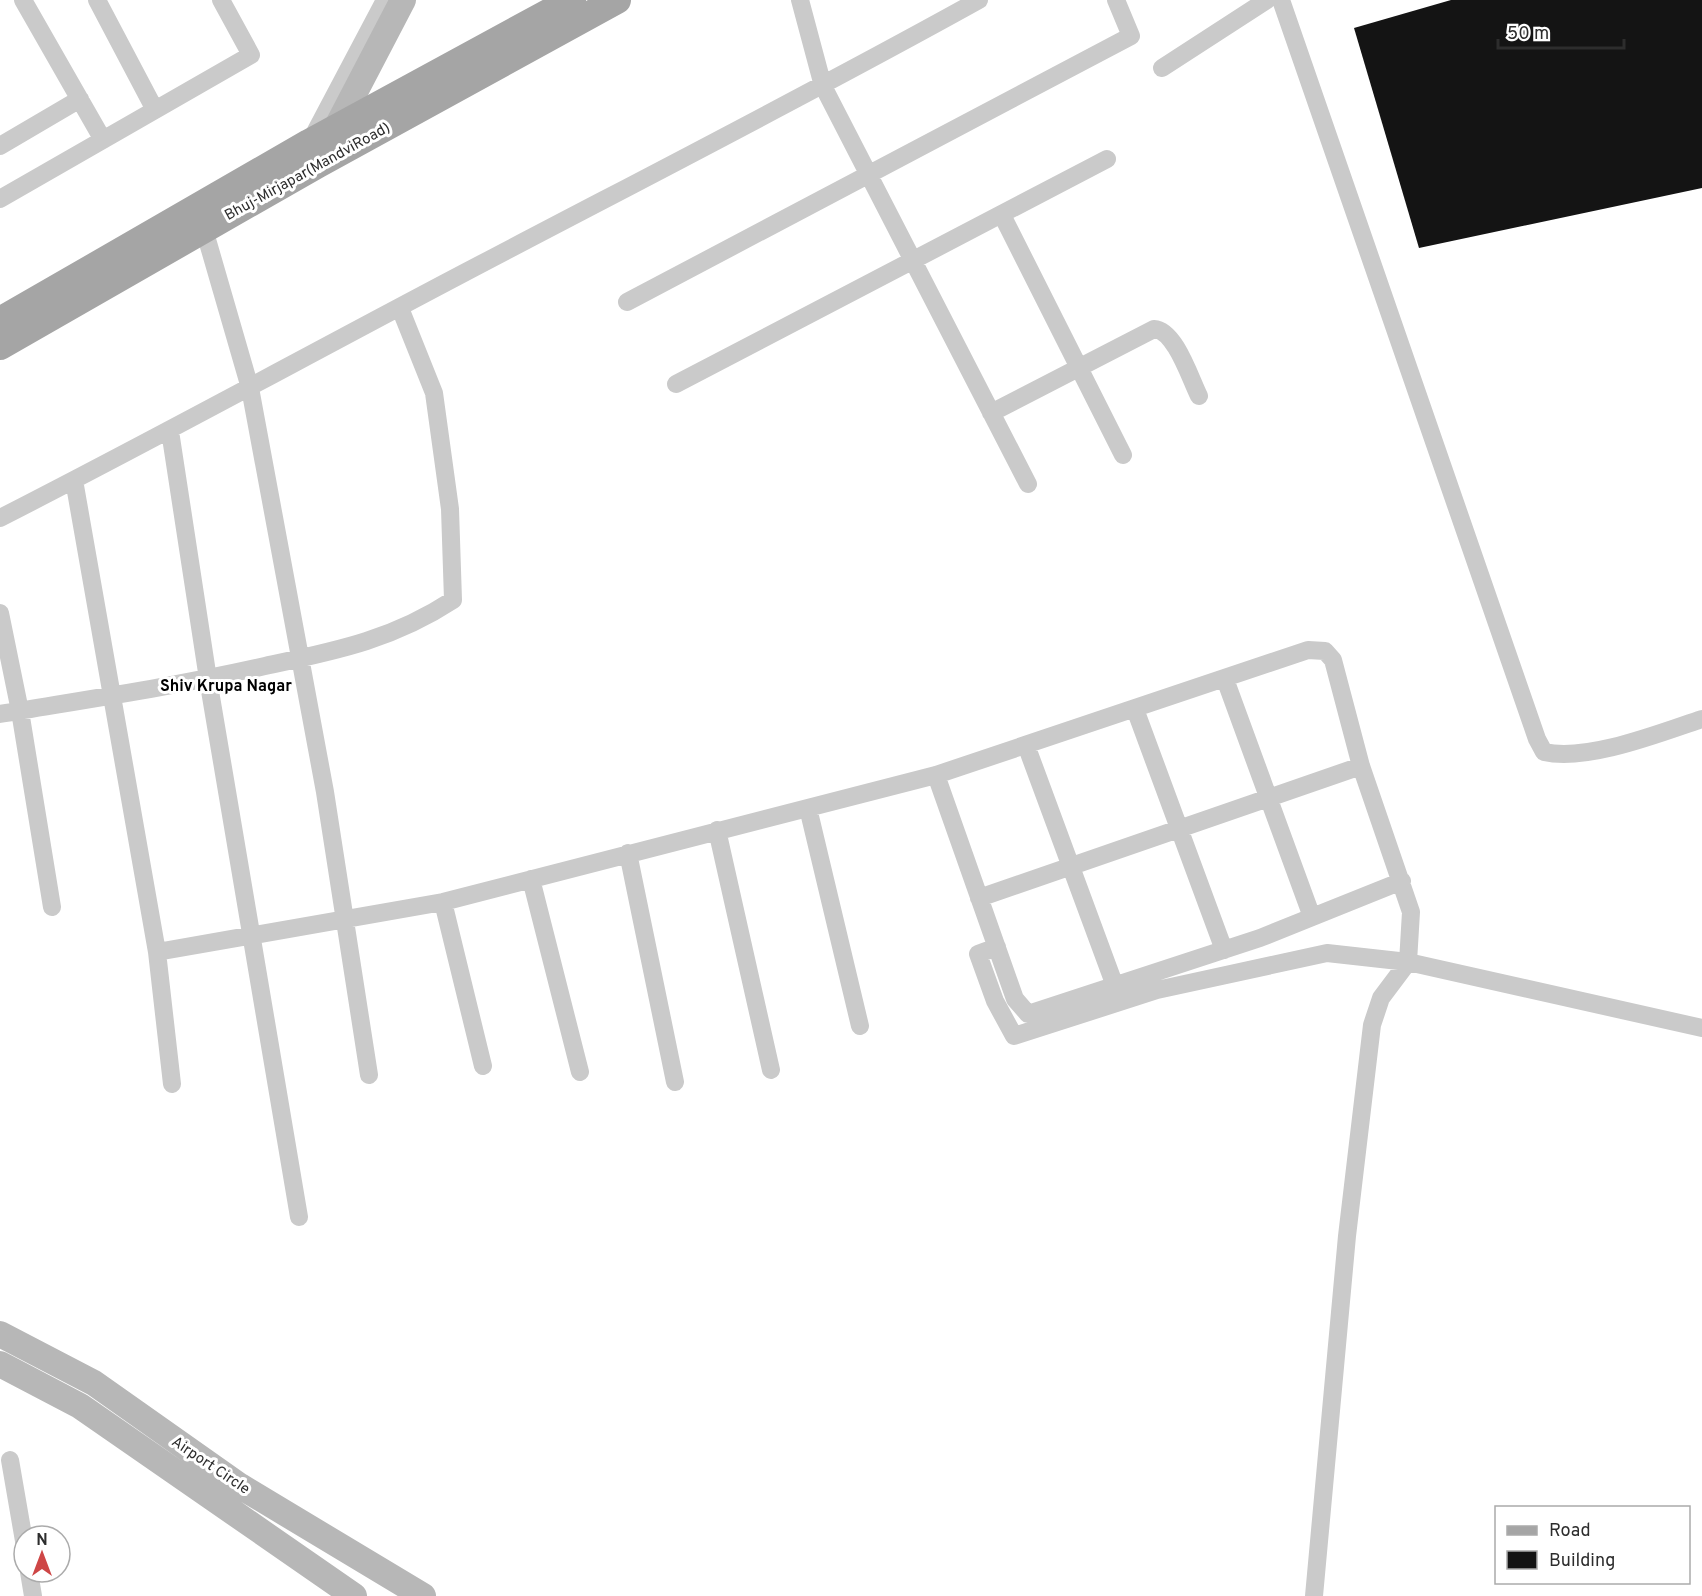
<svg xmlns="http://www.w3.org/2000/svg" width="1702" height="1596" font-family="Overpass,sans-serif">
<rect width="100%" height="100%" fill="#fff"/>
<!-- building -->
<path fill="#141414" d="M1451,0H1702V188L1419,248L1354,28Z"/>
<g fill="none" stroke-linecap="round" stroke-linejoin="round">
<!-- minor -->
<path stroke="#cacaca" stroke-width="18" d="M23,0L103,140
M97,0L155,110
M800,0L823,86L1028,484
M1281,0L1537,739L1544,752C1587,762 1660,733 1702,719
M1162,68L1267,0
M310,142L385,0
M0,146L80,99
M0,199L251,55L221,0
M1002,215L1123,455
M204,229L250,388L325,792L369,1075
M627,302L1131,36L1116,0
M676,384L1107,159
M991,413L1154,329C1175,330 1190,378 1199,396
M170,431L208,679L299,1217
M74,480L157,952L172,1084
M0,518C155,439 308,355 462,274C635,183 808,95 979,0
M0,613L20,711L52,907
M1225,679L1312,917
M1135,709L1224,950
M0,714C89,699 177,686 265,666C335,651 392,640 453,600L450,509L434,393L400,308
M1026,745L1115,986
M936,775L1015,999L1028,1014L1260,938L1402,881
M808,808L860,1026
M717,830L771,1070
M628,853L675,1082
M531,879L580,1072
M979,898L1361,766
M443,902L483,1066
M997,947L978,954L995,1001L1014,1036L1157,990L1327,953L1408,962L1702,1028
M157,952L443,902L936,775L1308,650L1325,651L1333,660L1361,766L1411,912L1408,962L1381,998L1372,1025L1347,1236L1314,1596
M10,1460L24,1541
M29,1572L33,1596"/>
<!-- secondary -->
<path stroke="#b7b7b7" stroke-width="26" d="M331,138L403,0
M0,1334L94,1383L240,1486L423,1596
M0,1364L80,1406L354,1596"/>
<!-- primary -->
<path stroke="#a5a5a5" stroke-width="28" d="M0,321L309,143L572,0
M0,346L318,164L617,0"/>
</g>
<g text-anchor="middle" stroke-width="6" stroke-linejoin="round" paint-order="stroke">
<!-- street labels -->
<g font-size="15" fill="#2d2d2d" stroke="#fff">
<text transform="translate(307 171) rotate(-29)" y="5">Bhuj-Mirjapar(MandviRoad)</text>
<text transform="translate(211 1465) rotate(34)" y="5">Airport Circle</text>
</g>
<!-- neighbourhood labels -->
<g font-size="16" font-weight="bold" fill="#000" stroke="#fff">
<text x="226" y="691">Shiv Krupa Nagar</text>
</g>
</g>
<!-- legend -->
<rect x="1495" y="1506" width="195" height="78" fill="#ffffff" stroke="#ababab" stroke-width="1.5"/>
<rect x="1507" y="1526" width="30" height="9" fill="#a5a5a5" stroke="#ababab" stroke-width="1.5"/>
<text x="1549" y="1536" font-size="18" fill="#2d2d2d">Road</text>
<rect x="1507" y="1551" width="30" height="18" fill="#141414" stroke="#ababab" stroke-width="1.5"/>
<text x="1549" y="1566" font-size="18" fill="#2d2d2d">Building</text>
<!-- north arrow -->
<g transform="translate(42 1554)"><circle r="28" fill="#ffffff" stroke="#ababab" stroke-width="1.5"/>
<path d="M0-4.5L10 22L0 15L-10 22Z" fill="#ce4646"/>
<text y="-9" font-size="16" font-weight="bold" text-anchor="middle" fill="#2d2d2d">N</text>
</g>
<!-- scale -->
<path d="M1498 39v9h126v-9" fill="none" stroke="#2d2d2d" stroke-width="3"/>
<text x="1507" y="39" font-size="18" fill="#2d2d2d" stroke="#ffffff" stroke-width="4.5" paint-order="stroke">50 m</text>
</svg>
